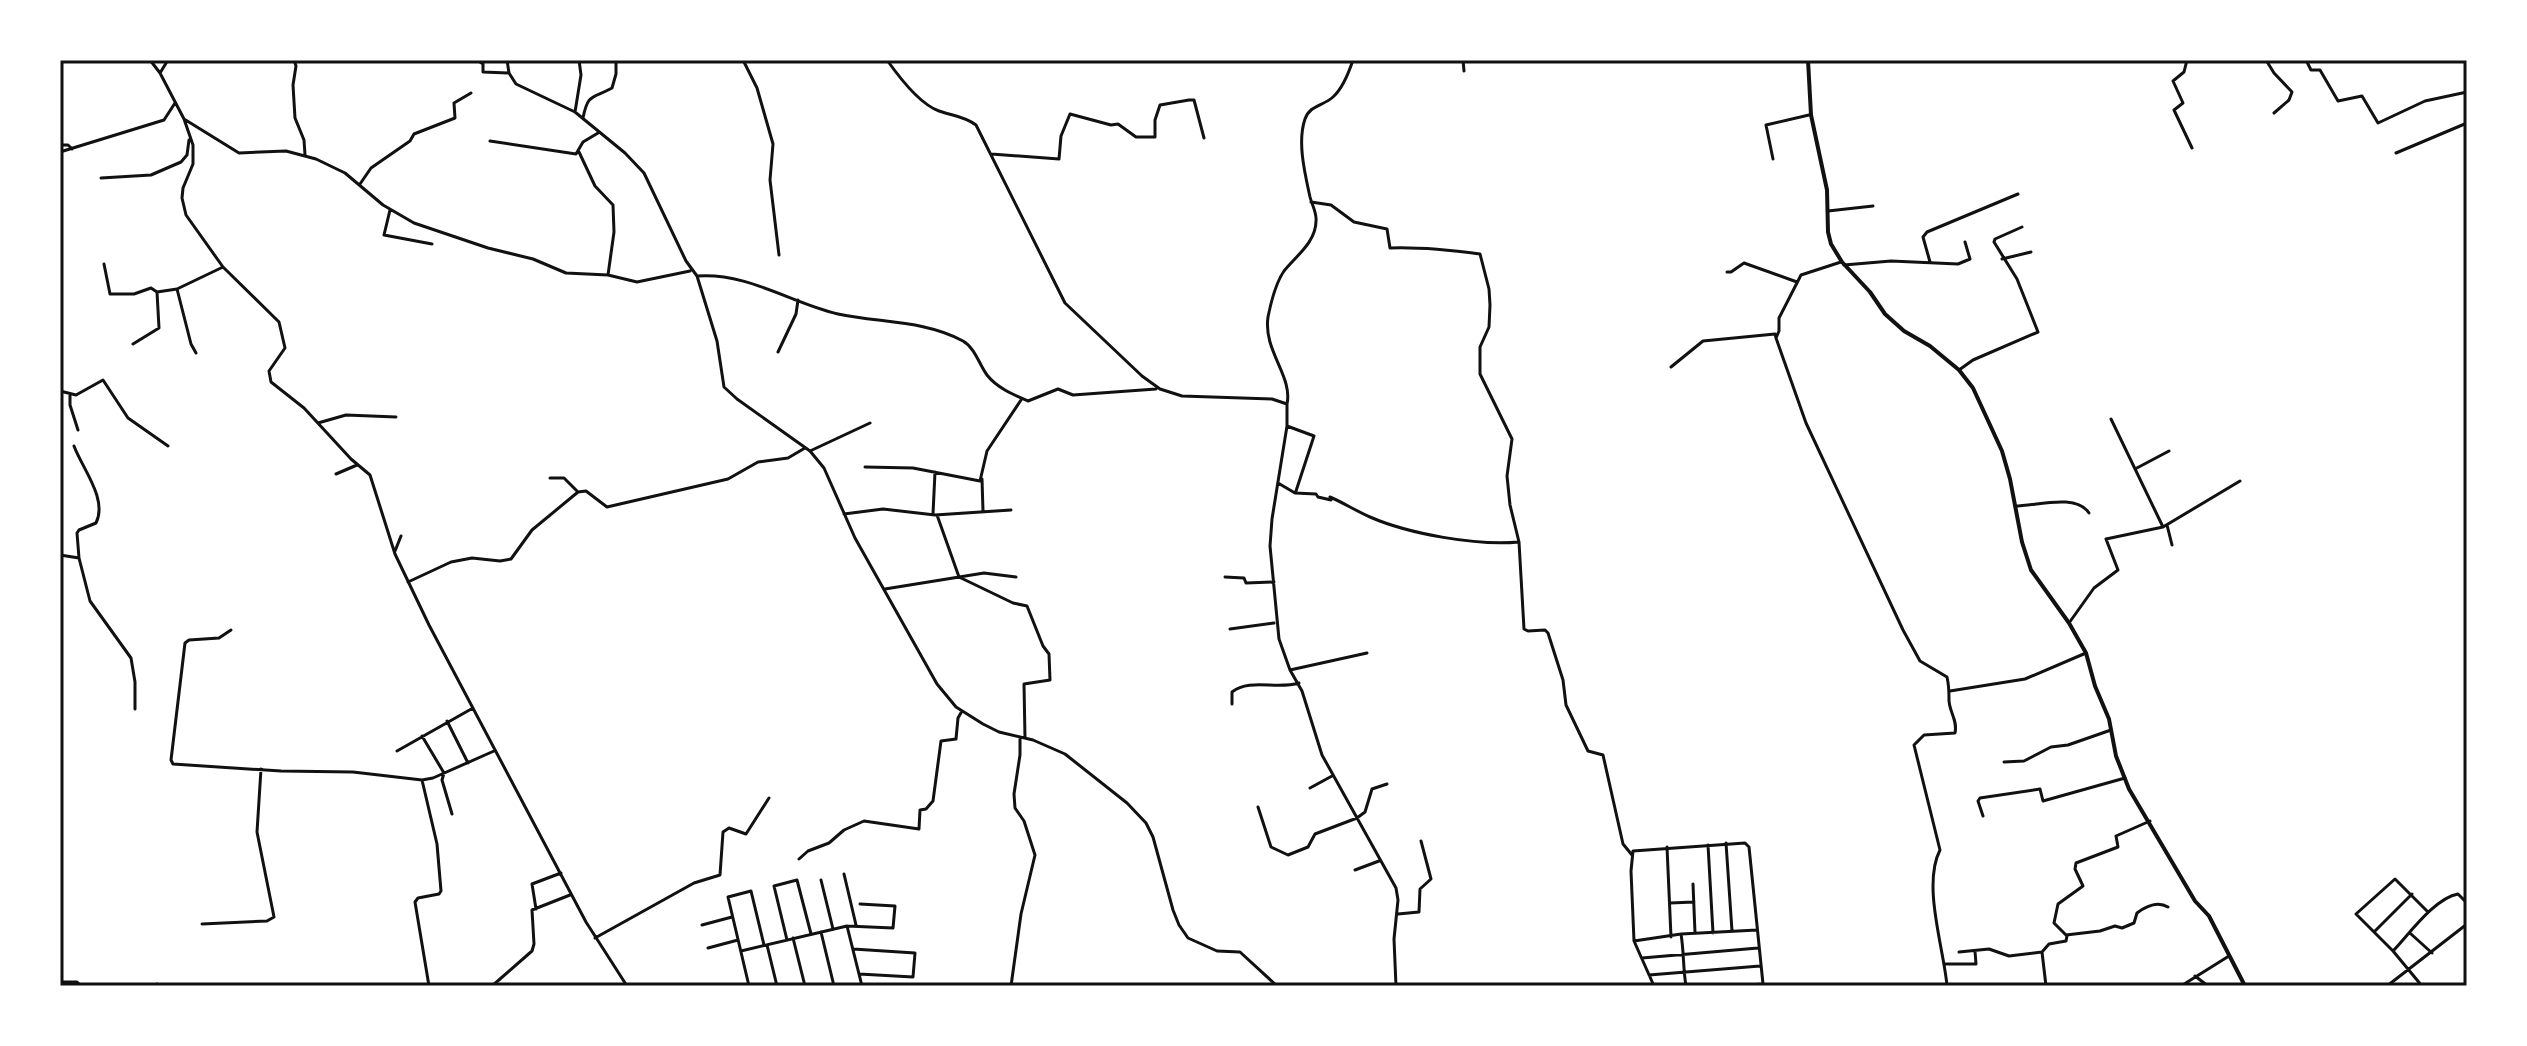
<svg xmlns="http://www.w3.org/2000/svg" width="2527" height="1046" font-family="'Source Serif 4',serif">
<rect width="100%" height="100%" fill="#fff"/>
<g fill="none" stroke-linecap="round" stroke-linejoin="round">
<!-- minor -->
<path stroke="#111" stroke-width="3" d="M150,60L160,73L184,119L193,145V164L183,188L182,198L186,215L223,267L279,322L285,348L269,371L271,382L304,408L351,459L370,475L395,554L429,625L586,922L627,986
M294,60L296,66L293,85L295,118L304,140L305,155
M477,60L483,64V72L508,73
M507,60L509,73L516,84L575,112L625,153L644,173L686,261L697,276L717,341L724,387L737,399L810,451L824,468L855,538L937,684L956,707L983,724L999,732L1033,740L1065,754L1127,803L1146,823L1153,837L1173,910L1179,925L1188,938L1217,951L1240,952L1277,986
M743,60L757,88L773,144L770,180L779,255
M887,60C899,77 919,104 939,111C953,116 964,116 976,125L1065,303L1142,376L1160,389L1182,396L1272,399L1287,404V426L1272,519L1270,546L1279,639L1290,670L1302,691L1322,755L1396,888L1398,900L1394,939L1396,986
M1463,60L1464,71
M2187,60L2184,72L2173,81L2183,103L2174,110L2192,148
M2266,60L2274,73L2292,92L2289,100L2274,113
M2306,60L2311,70H2320L2338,101L2362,96L2378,123L2425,101L2467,92
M2467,60V62
M160,73L168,60
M575,112L581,75L579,60
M583,118C588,93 592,99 612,88L616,74V60
M184,119L239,153L286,151L316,159L345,173L383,205L414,223L488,248L533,259L566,273L608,275L637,282L690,271
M490,141L576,154L583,142L598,133
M60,145H68L72,149
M60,152L164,120L175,103
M579,152L595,186L613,205L614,232L608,275
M2396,153L2467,123
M991,154L1059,159L1061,136L1070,114L1111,125L1118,124L1136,137H1155V120L1160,105L1189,100H1194L1204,138
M1773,159L1766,125L1809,115
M101,178L151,175L181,162L187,155L189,140
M360,184L371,168L410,141L414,134L455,118L454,103L471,93
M1311,202L1331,205L1354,222L1387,229L1390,248C1421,247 1450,250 1480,254L1489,289L1490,305L1489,327L1480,347V374L1512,439L1507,476L1510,505L1519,542L1524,629L1528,631L1545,630L1548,633L1563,680L1566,705L1588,751L1603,755L1623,844L1632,855
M390,210L384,235L432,244
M1828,211L1873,206
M2002,259L2031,252
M1841,262L1801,275L1779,318V331L1776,338L1806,423L1903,630L1920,661L1947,677C1949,686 1949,690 1949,698C1948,711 1958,719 1955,733L1924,735L1914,745L1940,850C1922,885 1944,949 1947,986
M1930,262L1923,237L1927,232L2018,194
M104,264L110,294H134L151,288L157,292
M1844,265L1891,261L1958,264L1970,259L1965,242
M1727,272H1731L1744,263L1797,282
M697,276C747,272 791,303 838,314C879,323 925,320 963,341C975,348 979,364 987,375C997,388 1014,395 1028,401L1058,389L1073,395L1156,389
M133,344L159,328L157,292L177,289
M778,352L796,314L798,300
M196,353L191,344L177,289L223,267
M1671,367L1703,341L1775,334L1776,338
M1959,370L1973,360L2038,332L2017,279L1994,242L1995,239L2022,227
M60,391L76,395L103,380L128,418L168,446
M70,395V405L78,430
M1287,404C1293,376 1263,351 1268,317C1271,302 1275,284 1284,271C1296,256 1316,242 1316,221C1317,213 1312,205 1310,197C1305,174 1297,142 1305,119C1310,105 1323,106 1333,97C1342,89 1349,72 1353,60
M2111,419L2163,527
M318,423L346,415L396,417
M1287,426L1314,436L1296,491
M74,446C82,468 108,499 96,523L79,530L77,533L79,558L90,601L131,658L135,682V709
M810,451L870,423
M865,467L913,468L980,481L987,451L1021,400
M2135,469L2169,451
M336,474L357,465
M550,478H564L578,492L586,491L607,507L728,479L758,462L788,458L805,448
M982,479L983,511
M1278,483L1295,493L1316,494L1318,497L1331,500L1330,497C1344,503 1356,511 1370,517C1409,534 1477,546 1519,542
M2015,506C2036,506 2076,493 2089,513
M844,514L883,509L935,515L1011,510
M933,514L935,472
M937,515L959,577L1013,603L1027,606L1043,646L1049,654L1050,680L1024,684L1025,738
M2167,525L2172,545
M395,551L401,536
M60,555L79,558
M1225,577L1244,578L1246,583L1274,582
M408,582L451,562L472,558L500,561L511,559L532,530L578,492
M885,589L984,573L1016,577
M2069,623L2094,588L2118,570L2106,539L2163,527L2240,481
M1230,629L1274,623
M231,630L219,638L189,640L185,643L171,760L173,764L281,771L353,772L422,780L433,778L494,751
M1290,670L1367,653
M1950,691L2025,679L2086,653
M1232,704V692C1250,678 1277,690 1299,683
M447,721L468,763
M422,736L444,773L442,780L452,814
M397,751L473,708
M2004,762L2024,761L2051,747L2068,745L2111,730
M422,780L437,844L441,891L439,894L418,898L415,902L429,986
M1310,788L1332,776
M1258,807L1271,847L1288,855L1308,847L1315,834L1357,818L1365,812L1372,789L1387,784
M1983,816L1978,801L1980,798L2040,789L2043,801L2125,778
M1726,843L1732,931
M1708,845L1713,933
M1667,847L1671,937
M799,859L808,851L829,843L844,830L864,821L919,829L920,810L926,809L933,801L941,741L956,739L958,718L962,711
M1355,870L1379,861
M844,874L856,925
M821,880L833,929
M1693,884L1695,933
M1670,903L1694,902
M536,909L532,884L561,873
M1398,914L1419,912L1420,889L1431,879L1421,841
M202,924L267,921L274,917L257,832L261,769
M702,925L732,917
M847,926L893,928L895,906L860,904
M2375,931L2412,894
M821,932L834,986
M1681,934C1684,952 1683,969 1686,986
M2411,934L2432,953
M2066,935L2100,931L2115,926L2122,928L2134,923L2137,913C2146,906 2158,901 2168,907
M595,938L694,883L720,875L723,832L729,828L746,834L769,798
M793,938L805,986
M787,940L774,886L797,880L811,934
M1634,941L1681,934L1757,930
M767,945L777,986
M708,948L738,940
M853,949L915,953L913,977L859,974
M741,951L847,926L862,986
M2393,951C2410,933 2435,898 2458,894L2467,903
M1959,952L1989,949L2009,956L2042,952L2049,944L2066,941L2067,936L2054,923L2058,904L2083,886L2075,869L2076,863L2118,847L2116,836L2150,821
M2042,952L2046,986
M1642,958L1758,948
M1945,964H1976L1975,951
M1649,975L1760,966
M2195,976L2208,986
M60,982H77L81,986
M153,986L157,984
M492,986L532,951L534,944L532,910L570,895
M749,986L728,897L751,891L764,945
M1011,986L1021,914L1035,855L1024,821L1015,808L1014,794L1020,755V737
M1654,986L1634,941L1631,871L1633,851L1745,843L1749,847L1763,984
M1732,986L1763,984L1765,986
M2181,986L2229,956
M2387,986L2467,924
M2422,986L2393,951L2356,914L2395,879L2428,912"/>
<!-- tertiary -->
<path stroke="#111" stroke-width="4" d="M1808,60L1811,115L1827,190L1828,232L1831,244L1842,262L1870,292L1885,314L1904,331L1930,346L1959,370L1973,388L2002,451L2010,479L2022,542L2031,570L2069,623L2086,653L2095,686L2109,719L2116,756L2129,789L2195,901L2209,916L2245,986"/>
</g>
<!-- border -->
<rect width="2527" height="1046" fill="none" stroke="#ffffff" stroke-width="124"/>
<rect x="62" y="62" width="2403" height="922" fill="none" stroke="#111" stroke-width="3"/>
</svg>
